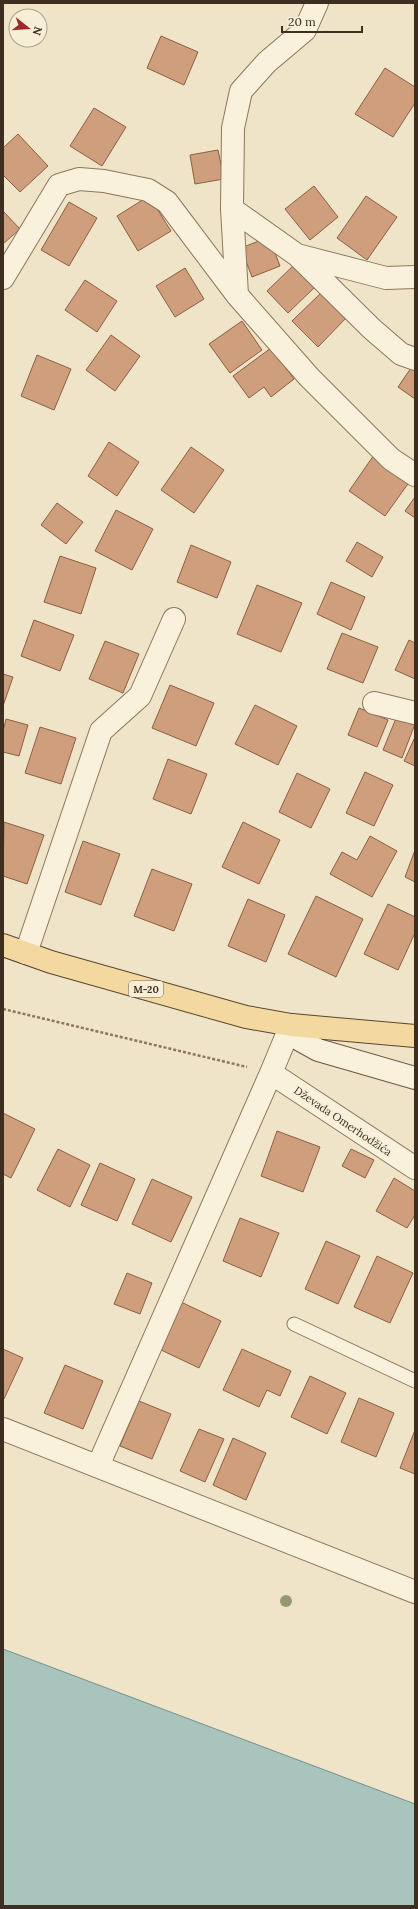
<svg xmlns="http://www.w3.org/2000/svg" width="418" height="1909" font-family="Lora,serif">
<rect width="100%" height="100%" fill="#f0e4c8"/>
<!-- water -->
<path fill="#a9c4bc" stroke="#6f938a" d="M3,1649L415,1804V1906H3Z"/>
<!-- building -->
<path fill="#cf9f7d" stroke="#8d5f41" d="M161,36L198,52L184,85L147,68Z
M385,68L415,87V103L393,137L355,114Z
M94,108L126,127L102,166L70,146Z
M18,134L48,166L20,192L3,175V148Z
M218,150L224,179L195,184L190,155Z
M314,186L338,217L310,240L285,209Z
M149,196L171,231L138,251L117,216Z
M366,196L397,217L367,260L337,238Z
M69,202L97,218L69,266L41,250Z
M3,211L20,229L3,244Z
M269,237L280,266L252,277L241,248Z
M295,264L316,286L288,313L267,291Z
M185,268L204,299L175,317L156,286Z
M85,280L117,301L97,332L65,310Z
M323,291L348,316L318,347L292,321Z
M242,321L262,350L230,373L209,344Z
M111,335L140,356L115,391L86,370Z
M271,348L294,379L271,397L264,387L249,398L233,376Z
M37,355L71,369L54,410L21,396Z
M411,368L415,371V399L398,387Z
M109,442L139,462L117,496L88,476Z
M191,447L224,470L194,513L161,490Z
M374,455L410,481L385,516L349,491Z
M415,497V518L405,511Z
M57,503L83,522L66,544L41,525Z
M116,510L153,529L132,570L95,551Z
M357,542L383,557L372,577L346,561Z
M191,545L231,562L217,598L177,582Z
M60,556L96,568L81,614L44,602Z
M331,582L365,597L351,630L317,614Z
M257,585L302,603L281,652L237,634Z
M34,620L74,635L60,671L21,656Z
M342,633L378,647L363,683L327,669Z
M409,640L415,643V679L395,670Z
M105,641L139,654L123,693L89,679Z
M3,674L13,677L3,706Z
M170,685L214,703L196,746L152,728Z
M255,705L297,726L278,765L235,744Z
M359,708L388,720L377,747L348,735Z
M397,716L415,724L402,758L383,750Z
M6,719L28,725L19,756L3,752V731Z
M40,727L76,738L61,784L25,773Z
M415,737V766L404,761Z
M168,759L207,774L191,814L153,799Z
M365,772L393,785L374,826L346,813Z
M297,773L330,789L311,828L279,812Z
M4,822L44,835L27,884L3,876Z
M243,822L280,840L259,884L222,867Z
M370,836L397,851L372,897L330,874L342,852L357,860Z
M83,841L120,854L101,905L65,892Z
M415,850V882L405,877Z
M152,869L192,884L174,931L134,916Z
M316,896L363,919L336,977L288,954Z
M248,899L285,915L266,962L228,946Z
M388,904L415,917V933L398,970L364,954Z
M3,1113L35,1129L11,1178L3,1174Z
M277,1131L320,1147L303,1192L261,1176Z
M58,1149L90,1165L70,1207L37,1190Z
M351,1149L374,1160L365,1178L342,1166Z
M100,1163L135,1179L117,1221L81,1205Z
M394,1178L415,1191V1215L407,1228L376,1211Z
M152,1179L192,1197L171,1242L132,1224Z
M240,1218L279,1233L261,1277L223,1261Z
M326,1241L360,1256L338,1304L305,1289Z
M377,1256L413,1273L390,1323L354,1307Z
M127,1273L152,1283L140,1314L114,1304Z
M181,1302L221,1321L199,1368L159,1349Z
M3,1349L23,1358L4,1399H3Z
M242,1349L291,1371L280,1396L267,1390L259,1407L223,1390Z
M65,1365L103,1381L83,1429L44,1413Z
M310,1376L346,1393L327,1434L291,1417Z
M359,1398L394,1413L376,1457L341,1442Z
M139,1401L171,1414L152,1459L120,1446Z
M199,1429L224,1439L205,1482L180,1471Z
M415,1430V1474L400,1468Z
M233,1438L266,1453L246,1500L213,1485Z"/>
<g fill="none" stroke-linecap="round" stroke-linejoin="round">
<defs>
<path id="lane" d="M294,1324L415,1381"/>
<path id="street" d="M232,209L297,255L386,278L415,277
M298,256L372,329L401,354L415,359
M3,278L59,185L79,179L104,181L148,190L167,202L237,295L309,377L391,459L415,475
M237,295L232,209L233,128L241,91L267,62L305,30L317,3
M374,703L415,713
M26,953L101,731L140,696L174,619
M271,1073L415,1168
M3,1429L415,1592
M98,1466L271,1073L291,1025"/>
<path id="secondary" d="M291,1025L300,1040L318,1050L415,1078"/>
<path id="primary" d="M3,945L51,962L246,1017L291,1025L415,1036"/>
</defs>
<!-- lane casing -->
<use href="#lane" stroke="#8d765c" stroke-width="15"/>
<!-- street casing -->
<use href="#street" stroke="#8d765c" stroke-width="24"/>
<!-- secondary casing -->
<use href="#secondary" stroke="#6f573f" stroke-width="24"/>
<!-- primary casing -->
<use href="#primary" stroke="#5b4430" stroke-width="24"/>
<!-- path -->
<path stroke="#8d765c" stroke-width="2.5" stroke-dasharray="3 2" stroke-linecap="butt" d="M3,1009L247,1067"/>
<!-- lane -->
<use href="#lane" stroke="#faf1dc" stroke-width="13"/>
<!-- street -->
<use href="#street" stroke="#faf1dc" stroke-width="22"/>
<!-- secondary -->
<use href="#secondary" stroke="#faf1dc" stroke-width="22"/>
<!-- primary -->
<use href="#primary" stroke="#f3d9a0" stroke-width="22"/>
</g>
<!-- trees -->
<circle fill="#96986f" cx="286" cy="1601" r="6"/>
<g text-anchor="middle" stroke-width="3" stroke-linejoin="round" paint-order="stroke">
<!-- shield labels -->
<rect fill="#f7eed8" stroke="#756857" stroke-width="1" x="129" y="981" width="34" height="16" rx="3"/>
<g font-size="10" font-weight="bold" fill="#3d2e20">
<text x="146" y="993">M-20</text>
</g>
<!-- street labels -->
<g font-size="11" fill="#3d2e20" stroke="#f7eed8">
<text transform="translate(343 1121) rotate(34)" y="4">Dževada Omerhodžića</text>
</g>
</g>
<!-- border -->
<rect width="418" height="1909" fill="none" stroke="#3d2e20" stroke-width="8"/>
<!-- north arrow -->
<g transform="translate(28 28) rotate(107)"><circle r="19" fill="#f7eed8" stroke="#ada18e"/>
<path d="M0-3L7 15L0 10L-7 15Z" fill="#9e2a2b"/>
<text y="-6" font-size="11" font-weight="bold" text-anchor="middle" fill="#3d2e20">N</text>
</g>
<!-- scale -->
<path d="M282 26v6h80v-6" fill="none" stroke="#3d2e20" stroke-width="2"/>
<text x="288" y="26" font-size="12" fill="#3d2e20" stroke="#f7eed8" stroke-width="3" paint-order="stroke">20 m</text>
</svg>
